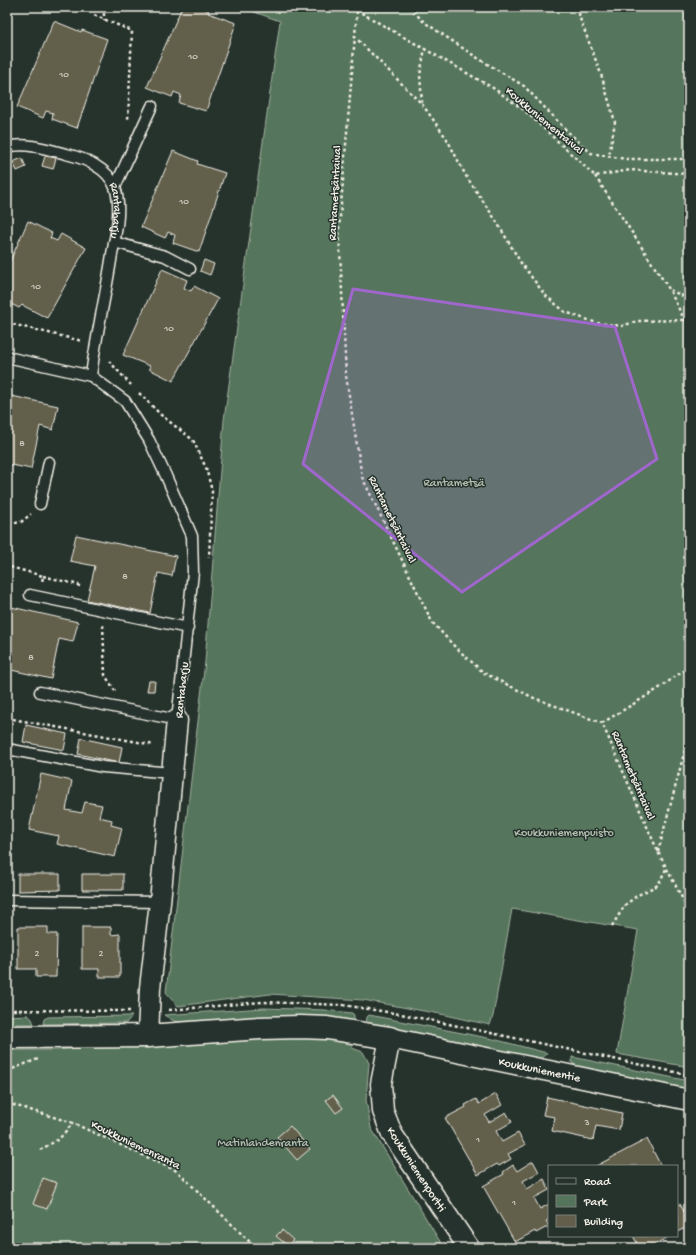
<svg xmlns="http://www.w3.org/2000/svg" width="696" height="1255" font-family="'Gochi Hand',sans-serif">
<rect width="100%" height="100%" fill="#26332d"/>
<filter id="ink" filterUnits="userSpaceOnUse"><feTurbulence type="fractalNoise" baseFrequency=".025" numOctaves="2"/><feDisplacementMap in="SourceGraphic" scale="8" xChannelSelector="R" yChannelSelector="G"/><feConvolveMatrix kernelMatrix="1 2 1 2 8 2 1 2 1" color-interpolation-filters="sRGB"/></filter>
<g filter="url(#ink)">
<!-- green -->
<path fill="#55745c" stroke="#a4b2a2" d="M240,7H689V1067L617,1054L638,930L512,909L493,1016L490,1025L446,1015L363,1000L270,994L178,1006L166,992L205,662L224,420L280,21Z
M264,1008L325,1010L352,1013L354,1015V1021L252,1018L182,1022L174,1021L164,1015Z
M28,1015L32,1019L34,1024H7V1016Z
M369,1015L493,1039L547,1053L540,1059H534L366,1024L367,1017Z
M132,1016L126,1023L43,1024L44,1019L48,1017Z
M262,1035L353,1040L352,1048L363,1052L369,1063L366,1100L371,1128L444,1248H7V1050H55Z
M572,1057L689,1081V1090L580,1068L572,1063Z"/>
<!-- building -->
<path fill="#625e4b" stroke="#f4f1e8" d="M182,7H200L209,11L208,13L236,23L206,111L179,103L181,95L174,92L172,97L147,87Z
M54,21L81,32L82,30L107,39L77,128L52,119L53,113L46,111L43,118L17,107Z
M173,151L198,161L197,164L225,173L199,252L173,243L175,235L168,232L165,238L141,227Z
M45,156L56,158L53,169L42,166Z
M22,158L26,167L17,171L13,162Z
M28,221L52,233L50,238L57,241L61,234L86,248L47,318L22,305L19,308L7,302V268Z
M204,260L214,264L210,275L200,271Z
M162,269L187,280L184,288L191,291L194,286L218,299L173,381L149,369L150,366L123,355Z
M7,395L58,406L53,430L40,426L31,469L7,464Z
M76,535L176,556L172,576L158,573L150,613L87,600L95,566L70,561Z
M7,606L78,622L73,642L59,639L51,679L7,669Z
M149,681H155L154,691H147Z
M26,725L67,734L64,750L23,742Z
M81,738L122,747L119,763L78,754Z
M41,774L72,781L66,810L82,813L85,802L102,805L99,817L112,820L111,825L122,828L115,857L57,844L59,836L29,830Z
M18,874H60V890L18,891Z
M82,874H123V890H82Z
M18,927H48V934H57L56,977H36V969H18Z
M82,927H111V935L120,934V977H99V969H82Z
M496,1094L502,1105L485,1115L489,1122L506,1112L512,1122L496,1131L502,1142L518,1133L525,1145L508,1154L511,1159L499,1166L497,1164L478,1175L445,1118L466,1107L465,1105L476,1099L479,1104Z
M333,1095L343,1108L336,1113L326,1100Z
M547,1097L622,1113L619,1130L596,1126L593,1140L552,1131L555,1117L543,1115Z
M290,1126L310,1149L297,1160L277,1137Z
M647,1139L661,1166H596Z
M533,1161L539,1172L523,1181L527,1189L544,1179L549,1190L534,1198L540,1209L549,1204V1219L546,1221L549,1226L536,1233L535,1231L515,1242L483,1186L504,1174L503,1172L513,1165L517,1171Z
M43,1178L57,1183L47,1209L33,1204Z
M680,1204L689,1221V1226L677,1232V1205Z
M282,1230L293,1240L288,1246L276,1236Z
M633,1236H670L648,1248H640Z"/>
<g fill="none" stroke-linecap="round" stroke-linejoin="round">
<defs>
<g id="lane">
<path id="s1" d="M7,147C26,142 47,149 66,154C84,158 108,168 115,187C122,208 116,233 112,254C106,295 96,335 91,376"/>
<path d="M115,187L152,106"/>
<path d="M114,242L165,256L190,269"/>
<path d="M7,357L91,376L125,401L149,440L166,476L192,536L193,572L177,720L40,692"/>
<path d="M40,504L49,462"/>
<path d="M30,595L188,628"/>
<path d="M7,749L103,767L172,773"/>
<path d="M7,900L160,902"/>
</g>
<g id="street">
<path d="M148,1036L150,988L160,902L177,720"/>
<path id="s2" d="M469,1248L392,1134L383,1111L381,1084L390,1038L689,1100"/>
</g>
<path id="secondary" d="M7,1037L148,1036L260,1028L300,1027L327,1028L390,1038"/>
</defs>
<!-- lane casing -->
<use href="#lane" stroke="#f4f1e8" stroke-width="13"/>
<!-- street casing -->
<use href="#street" stroke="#f4f1e8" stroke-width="23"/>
<!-- secondary casing -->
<use href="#secondary" stroke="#f4f1e8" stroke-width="25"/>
<!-- path -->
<path stroke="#f4f1e8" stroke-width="2.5" stroke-dasharray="3 3" stroke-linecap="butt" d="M104,7V20
M351,7L493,88L524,110L595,176L630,170L689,174
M409,7L424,22L476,57L524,86L568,132L591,153L625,159H689
M580,7L579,16L601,74L615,122L609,156
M357,11L339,229L346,376L362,477L432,622L455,647L484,673L534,698L602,723L658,852L689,911
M357,11L371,7
M94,15L132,31L128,120
M354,36L422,104L447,139L466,176L495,219L521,263L545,295L565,312L597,323L622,326L637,321L685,320
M422,103L420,75L425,48
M595,176L669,289L689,329
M670,290L689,299
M7,323L82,341
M109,361L131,385
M139,393L161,415L193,440L206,468L212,491L209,558
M7,523L9,524L7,538
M9,524L21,522L31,514
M7,562L10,567L43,576L42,583
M43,576L79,585L78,589
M103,625L105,675L115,691
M7,718L154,745
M602,723L658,689L689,667
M658,852L689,735
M612,926L625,905L638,895L658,885L666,869
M7,1010L130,1011
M169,1010L262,1002L343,1005L406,1015L689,1075
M7,1071L38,1059
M7,1103L73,1123L177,1171L256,1248
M40,1150L59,1139L73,1123"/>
<!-- lane -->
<use href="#lane" stroke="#26332d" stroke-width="10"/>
<!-- street -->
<use href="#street" stroke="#26332d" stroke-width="20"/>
<!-- secondary -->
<use href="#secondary" stroke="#26332d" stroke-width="22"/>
</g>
</g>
<!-- marked area -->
<path fill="#9f67cb" fill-opacity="0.2" stroke="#9f67cb" stroke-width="3" stroke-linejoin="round" d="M353,289L615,327L657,459L462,592L303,464Z"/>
<g text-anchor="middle" stroke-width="3" stroke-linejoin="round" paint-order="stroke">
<!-- number labels -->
<g font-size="10" fill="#d0ccc1">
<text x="193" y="59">10</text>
<text x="64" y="77">10</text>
<text x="184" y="204">10</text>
<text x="36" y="289">10</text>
<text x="169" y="331">10</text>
<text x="22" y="446">8</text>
<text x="125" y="579">8</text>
<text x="31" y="660">8</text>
<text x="37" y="956">2</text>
<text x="101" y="956">2</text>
<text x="587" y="1125">3</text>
<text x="478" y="1142">1</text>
<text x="514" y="1205">1</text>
</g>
<!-- street labels -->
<g font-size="12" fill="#f4f1e8" stroke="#26332d">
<text transform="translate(545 120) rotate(40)" y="4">Koukkuniementaival</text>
<text transform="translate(334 193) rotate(-87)" y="4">Rantametsäntaival</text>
<text dy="4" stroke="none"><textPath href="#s1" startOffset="145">Rantaharju</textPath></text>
<text transform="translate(393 519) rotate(64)" y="4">Rantametsäntaival</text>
<text transform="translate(181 690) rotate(-84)" y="4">Rantaharju</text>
<text transform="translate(634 775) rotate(67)" y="4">Rantametsäntaival</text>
<text dy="4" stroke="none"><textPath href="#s2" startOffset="389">Koukkuniementie</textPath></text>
<text transform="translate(136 1144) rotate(26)" y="4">Koukkuniemenranta</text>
<text transform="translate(417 1169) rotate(57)" y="4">Koukkuniemenportti</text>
</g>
<!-- park labels -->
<g font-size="12" fill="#b4bfb0" stroke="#26332d">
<text x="454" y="486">Rantametsä</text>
<text x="564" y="836">Koukkuniemenpuisto</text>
<text x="263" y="1146">Matinlahdenranta</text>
</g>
</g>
<!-- margin -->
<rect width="696" height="1255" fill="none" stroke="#26332d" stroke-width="24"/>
<rect x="12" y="12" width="672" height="1231" fill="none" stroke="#f4f1e8" stroke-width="1.5" filter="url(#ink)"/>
<!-- legend -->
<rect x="548" y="1165" width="130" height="72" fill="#26332d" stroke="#787f78"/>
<rect x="556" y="1178" width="20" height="6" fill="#26332d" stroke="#787f78"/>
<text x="584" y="1185" font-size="12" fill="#f4f1e8">Road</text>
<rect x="556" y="1195" width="20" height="12" fill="#55745c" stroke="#787f78"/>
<text x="584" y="1205" font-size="12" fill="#f4f1e8">Park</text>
<rect x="556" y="1215" width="20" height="12" fill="#625e4b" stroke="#787f78"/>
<text x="584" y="1225" font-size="12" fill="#f4f1e8">Building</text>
</svg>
